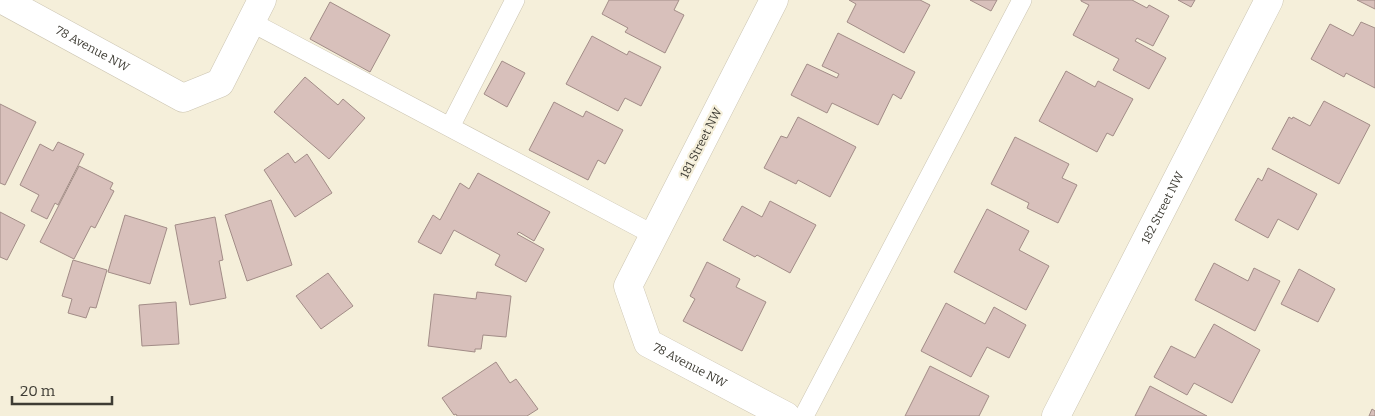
<svg xmlns="http://www.w3.org/2000/svg" width="1375" height="416" font-family="Bitter,serif">
<rect width="100%" height="100%" fill="#f5efda"/>
<!-- building -->
<path fill="#d8c0bb" stroke="#a28c87" d="M609,0H679L674,10L684,15L665,53L625,32L628,28L602,14Z
M849,0H920L930,5L904,53L847,22L856,4Z
M970,0H997L991,11Z
M1081,0H1132L1147,8L1149,5L1169,16L1153,46L1137,38L1135,41L1166,58L1149,89L1113,70L1119,59L1073,35L1089,5L1081,1Z
M1178,0H1195L1191,7Z
M1357,0H1375V9Z
M330,2L390,35L370,72L310,39Z
M1361,22L1375,28V88L1346,73L1344,77L1311,59L1330,24L1353,36Z
M838,33L915,72L901,99L893,94L878,125L832,103L827,113L791,95L807,64L837,78L839,74L822,66Z
M592,36L627,55L629,51L661,67L641,106L625,98L618,111L566,84Z
M502,61L525,73L507,107L484,94Z
M1066,71L1095,87L1098,81L1133,99L1113,136L1107,133L1097,152L1039,121Z
M305,77L338,105L343,99L365,118L329,159L274,112Z
M1324,101L1370,125L1339,184L1272,149L1289,117L1292,119L1293,117L1310,126Z
M554,102L583,117L586,111L623,130L605,164L598,160L588,180L529,150Z
M0,104L36,122L5,185L0,183Z
M798,117L856,147L830,197L798,180L796,184L764,168L781,136L787,138Z
M1015,137L1069,164L1062,178L1077,185L1058,223L1027,208L1029,203L991,184Z
M58,142L84,154L58,205L55,203L47,219L31,211L39,195L20,185L40,144L53,151Z
M288,153L295,163L307,154L332,193L295,217L264,170Z
M79,166L113,183L110,189L114,191L95,228L91,226L74,259L40,242Z
M1268,168L1317,194L1298,230L1278,219L1268,238L1235,220L1258,178L1262,181Z
M478,173L550,212L534,241L519,232L517,234L544,249L526,282L495,265L500,255L454,230L441,254L418,242L433,215L440,220L460,183L469,189Z
M271,200L292,265L247,281L225,215Z
M770,201L816,225L790,273L757,255L755,257L723,240L742,206L762,217Z
M987,209L1029,231L1019,250L1049,266L1026,310L954,272Z
M0,212L25,225L7,260L0,257Z
M125,215L167,228L150,284L108,272Z
M215,217L223,260L219,261L226,298L190,305L175,225Z
M73,260L107,270L96,308L90,307L86,318L68,313L72,299L62,296Z
M707,262L740,279L736,287L766,302L742,351L683,321L695,299L690,296Z
M1214,263L1248,281L1254,268L1280,281L1255,331L1195,300Z
M1299,269L1335,289L1318,322L1281,304Z
M328,273L353,306L321,329L296,296Z
M477,292L511,296L506,337L483,335L481,349H475V352L428,346L434,294L476,299Z
M176,302L179,344L142,346L139,305Z
M946,303L985,324L994,307L1026,325L1009,358L987,347L971,377L921,351Z
M1214,324L1260,350L1232,403L1194,383L1187,395L1154,377L1171,346L1195,358Z
M496,362L510,383L516,379L538,409L527,416H457L456,414L454,415L442,398Z
M930,366L989,396L979,416H905Z
M1150,386L1207,416H1135Z
M1372,409L1375,411V416H1369Z"/>
<g fill="none" stroke-linecap="round" stroke-linejoin="round">
<defs>
<path id="service" d="M251,22L654,235
M450,127L515,0
M804,416L1022,0"/>
<g id="minor">
<path id="s1" d="M3,0L183,98L220,83L262,0"/>
<path id="s2" d="M774,0L628,286L648,343L786,416"/>
<path id="s3" d="M1056,416L1269,0"/>
</g>
</defs>
<!-- service casing -->
<use href="#service" stroke="#ccc5b2" stroke-width="20"/>
<!-- minor casing -->
<use href="#minor" stroke="#ccc5b2" stroke-width="29"/>
<!-- service -->
<use href="#service" stroke="#fff" stroke-width="19"/>
<!-- minor -->
<use href="#minor" stroke="#fff" stroke-width="28"/>
</g>
<g text-anchor="middle" stroke-width="4.5" stroke-linejoin="round" paint-order="stroke">
<!-- street labels -->
<g font-size="12" fill="#3e3c34" stroke="#f5efda">
<text dy="4" stroke="none"><textPath href="#s1" startOffset="102">78 Avenue NW</textPath></text>
<text transform="translate(701 143) rotate(-63)" y="4">181 Street NW</text>
<text dy="4" stroke="none"><textPath href="#s3" startOffset="234">182 Street NW</textPath></text>
<text dy="4" stroke="none"><textPath href="#s2" startOffset="429">78 Avenue NW</textPath></text>
</g>
</g>
<!-- scale -->
<path d="M12 396v8h100v-8" fill="none" stroke="#3e3c34" stroke-width="2.5"/>
<text x="20" y="396" font-size="15" fill="#3e3c34" stroke="#f5efda" stroke-width="4" paint-order="stroke">20 m</text>
</svg>
